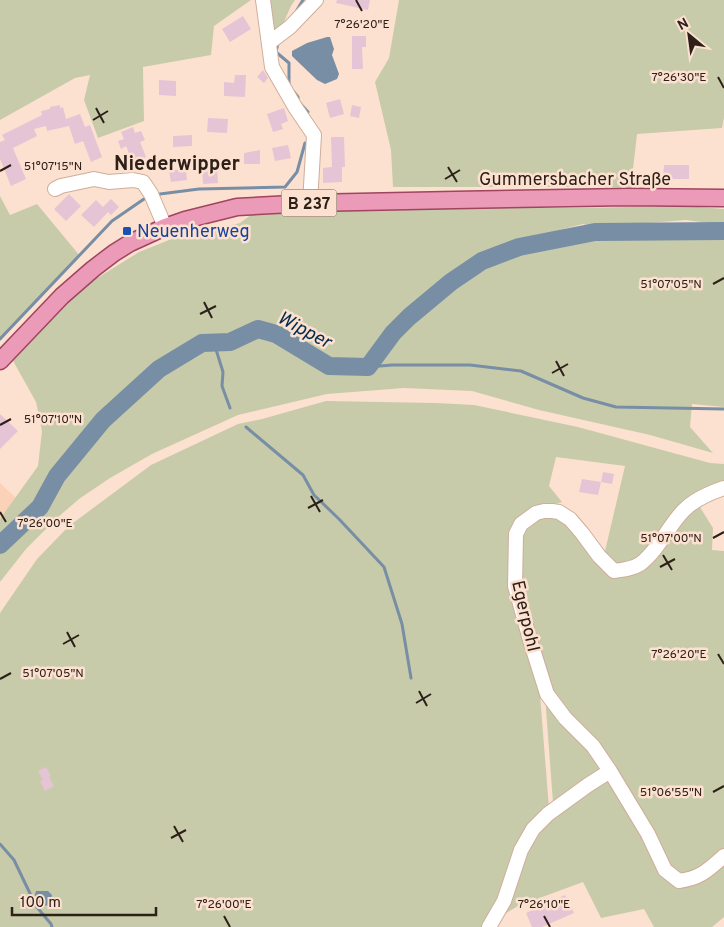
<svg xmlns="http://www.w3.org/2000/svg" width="724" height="927" font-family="Overpass,sans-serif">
<rect width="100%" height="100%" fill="#fde1d0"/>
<!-- built -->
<path fill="#fbd1b7" d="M0,483L16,498L0,519Z"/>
<!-- green -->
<path fill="#c8cbaa" d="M0,0H251L214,26L211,55L143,67L144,121L98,138L84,100L90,75L75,78L0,120Z
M268,0H295L291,6L283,24L271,32Z
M399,0H724V118L722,128L637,134L631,187H393L391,150L375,82L389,58Z
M0,196L10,215L37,204L80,256L0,341Z
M686,206L724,209V225L686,220L597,227L583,224L517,241L476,260L442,283L390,328L371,348L385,353L398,333L452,289L495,264L527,251L596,240L724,239V407L692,404L690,427L713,453L650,435L539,410L472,391L404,388L327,394L238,415L152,454L110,478L79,499L57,518L26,549L0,582V519L38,466L42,431L36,402L12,359L70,297L86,285L139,252L194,230H213L240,223L252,214L392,207L571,208Z
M326,401L437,403L474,405L578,427L710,463L724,464V484L636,559L625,564L614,563L605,551L625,466L556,457L549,486L562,502L547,506L517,518L510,529L512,586L538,670L549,808L483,927H0V613L37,559L69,526L151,465L238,424L262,419Z
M698,504L713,528L712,550L724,551V917L712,927H654L644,909L601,918L583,882L518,906L503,915L524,851L538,829L554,816L543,669L520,587L519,536L537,516H557L625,574L645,570L656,557L686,512Z"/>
<!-- water -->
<path fill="#778ea5" d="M327,37H330L334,49L332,55L339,74L337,79L325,84L317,80L294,58L292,56V51L307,43Z
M36,891H48L52,895L50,905L41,906L34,898Z"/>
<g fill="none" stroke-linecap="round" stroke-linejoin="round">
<!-- stream -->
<path stroke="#778ea5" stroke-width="3" d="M297,10L303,0
M278,43L276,52L289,63V86
M294,92L298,97V101L308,112
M160,194L199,189L285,187L297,172L305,143
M0,339L112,221L144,199
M214,343L223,372L222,386L230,408
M368,367L392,365H470L521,371L583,398L616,407L724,409
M246,427L303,475L314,495L339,519L384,567L402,624L411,678
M0,844L14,860L36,906L51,924L52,927"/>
<!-- river -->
<path stroke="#778ea5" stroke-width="18" d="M0,545L40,507L57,476L103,420L159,369L202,343L230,342L258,329L276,334L329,366L368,367L393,333L409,317L451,282L482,261L519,247L595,232L724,231"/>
</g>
<!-- building -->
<path fill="#e5c4d5" d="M337,0H370L368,10L336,3Z
M243,16L251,29L230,42L222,29Z
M352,36H366V47H362L363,69H352Z
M263,70L268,78L264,83L257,77Z
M235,75H246L245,97L224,96V82L234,83Z
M159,80L176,81V96L159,95Z
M340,99L344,114L330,118L326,103Z
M60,105V108L63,107L66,119L80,114L85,127L90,125L102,157L91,162L83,141L75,144L69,126L47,131L46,126L34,129L37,136L13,148L26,179L11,186L0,159V142L5,140L2,135L42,115L41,111L50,109V107Z
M352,105L361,107L359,118L350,116Z
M284,108L288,121L281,124L283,129L273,132L267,114Z
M208,118L228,119L227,133L207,132Z
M133,127L135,133L141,131L145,140L140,142L146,157L133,163L126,146L121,149L118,141L124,139L121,132Z
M192,135V146L173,147V136Z
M331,137H344L345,167H342V182L323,183V168L332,167Z
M288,145L291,158L275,161L272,148Z
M260,150V164H244V153Z
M664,165H689V179H663Z
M217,166L218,183L203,184L202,167Z
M186,168L187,180L171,182L169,171Z
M69,194L81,206L66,221L54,209Z
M111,199L119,207L111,215L108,212L94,227L81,215L96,200L103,207Z
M0,414L18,431L0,449Z
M603,472L614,474L612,484L601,482Z
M582,479L601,482L598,495L579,492Z
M46,767L51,776L49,777L54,786L45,791L40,781L43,780L38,771Z
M565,895L574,913L542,927H532L526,913Z"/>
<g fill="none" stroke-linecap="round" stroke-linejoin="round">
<defs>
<path id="minor" d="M263,0L272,67L295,107L314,135L310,203
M269,43L290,27L316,0
M55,189L61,186L94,179L109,182L133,180L143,182L151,194L165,227
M724,488C709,493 695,499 684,510C668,526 658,551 640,564C632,569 623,570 614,571L599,556L582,533L570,519L559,512L552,511H544L536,513L521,524L516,534L515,586L530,640L547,694L565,718L593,746L610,771L648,834L665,870L679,881C701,878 708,870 724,856
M489,927L504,901L521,850L533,829L548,814L588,785L610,771"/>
<path id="major" d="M0,361L62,296L93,269L114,253L130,243L165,227L185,220L237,207L310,203L455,200L628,197L724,198"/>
</defs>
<!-- minor casing -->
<use href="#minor" stroke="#cfad99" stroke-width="16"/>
<!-- major casing -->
<use href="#major" stroke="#a04460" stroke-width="19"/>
<!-- minor -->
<use href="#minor" stroke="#fff" stroke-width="14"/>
<!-- major -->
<use href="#major" stroke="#eb9ab7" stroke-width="16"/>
</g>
<!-- ticks -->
<path fill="none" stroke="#2d2018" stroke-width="2" d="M356,0L362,11M718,77L724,88M96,108L104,123M93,120L108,111M448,167L457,182M0,171L11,165M445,179L460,170M713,284L724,278M204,302L212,318M200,314L216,306M556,361L564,376M552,373L568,364M0,425L11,419M311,496L320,512M308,508L323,500M0,512L6,522M713,538L724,532M663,555L672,570M660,567L675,559M67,632L75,647M63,644L79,635M718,654L724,664M0,679L11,673M419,691L427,706M416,703L431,694M713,792L724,786M174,826L183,842M171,838L186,830M224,916L230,927M544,916L550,927"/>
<!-- markers -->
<rect fill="#1a4fb4" stroke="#fde1d0" stroke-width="2" x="122" y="226" width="10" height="10" rx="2.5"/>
<g text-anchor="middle" stroke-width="5" stroke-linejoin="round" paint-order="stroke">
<!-- shield labels -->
<rect fill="#fde1d0" stroke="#6b5a4f" stroke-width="1" x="281.5" y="189.5" width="55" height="27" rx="4"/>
<g font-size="16" font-weight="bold" fill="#2d2018">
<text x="309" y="209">B 237</text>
</g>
<!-- street labels -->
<g font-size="18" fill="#2d2018" stroke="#fde1d0">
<text x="575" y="185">Gummersbacher Straße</text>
<text transform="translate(526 616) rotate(77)" y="6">Egerpohl</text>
</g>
<!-- transit labels -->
<g font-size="18" fill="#164399" stroke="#fde1d0" text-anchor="start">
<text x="137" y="237">Neuenherweg</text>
</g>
<!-- water labels -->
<g font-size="19" font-style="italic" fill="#022c4c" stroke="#fde1d0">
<text transform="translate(305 329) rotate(28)" y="7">Wipper</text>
</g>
<!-- quarter labels -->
<g font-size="20" font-weight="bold" fill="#2d2018" stroke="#fde1d0">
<text x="177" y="170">Niederwipper</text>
</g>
</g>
<g font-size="12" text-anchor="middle" fill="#2d2018" stroke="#fde1d0" stroke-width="5" stroke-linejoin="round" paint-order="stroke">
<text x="362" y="28">7°26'20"E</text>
<text x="679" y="81">7°26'30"E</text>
<text x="53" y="170">51°07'15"N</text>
<text x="671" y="288">51°07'05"N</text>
<text x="53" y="423">51°07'10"N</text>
<text x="45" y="527">7°26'00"E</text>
<text x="671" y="542">51°07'00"N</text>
<text x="679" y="658">7°26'20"E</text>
<text x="53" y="677">51°07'05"N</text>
<text x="671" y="796">51°06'55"N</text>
<text x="224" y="908">7°26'00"E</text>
<text x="544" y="908">7°26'10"E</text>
</g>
<!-- north arrow -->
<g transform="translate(689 35) rotate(331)" stroke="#fde1d0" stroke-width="4" paint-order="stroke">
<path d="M0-4L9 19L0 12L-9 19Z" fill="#2d2018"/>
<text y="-8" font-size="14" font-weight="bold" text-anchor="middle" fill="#2d2018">N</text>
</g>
<!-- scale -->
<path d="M12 907v8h144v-8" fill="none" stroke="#2d2018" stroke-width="2.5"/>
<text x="20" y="907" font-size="15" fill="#2d2018" stroke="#fde1d0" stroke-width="4" paint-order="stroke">100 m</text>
</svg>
